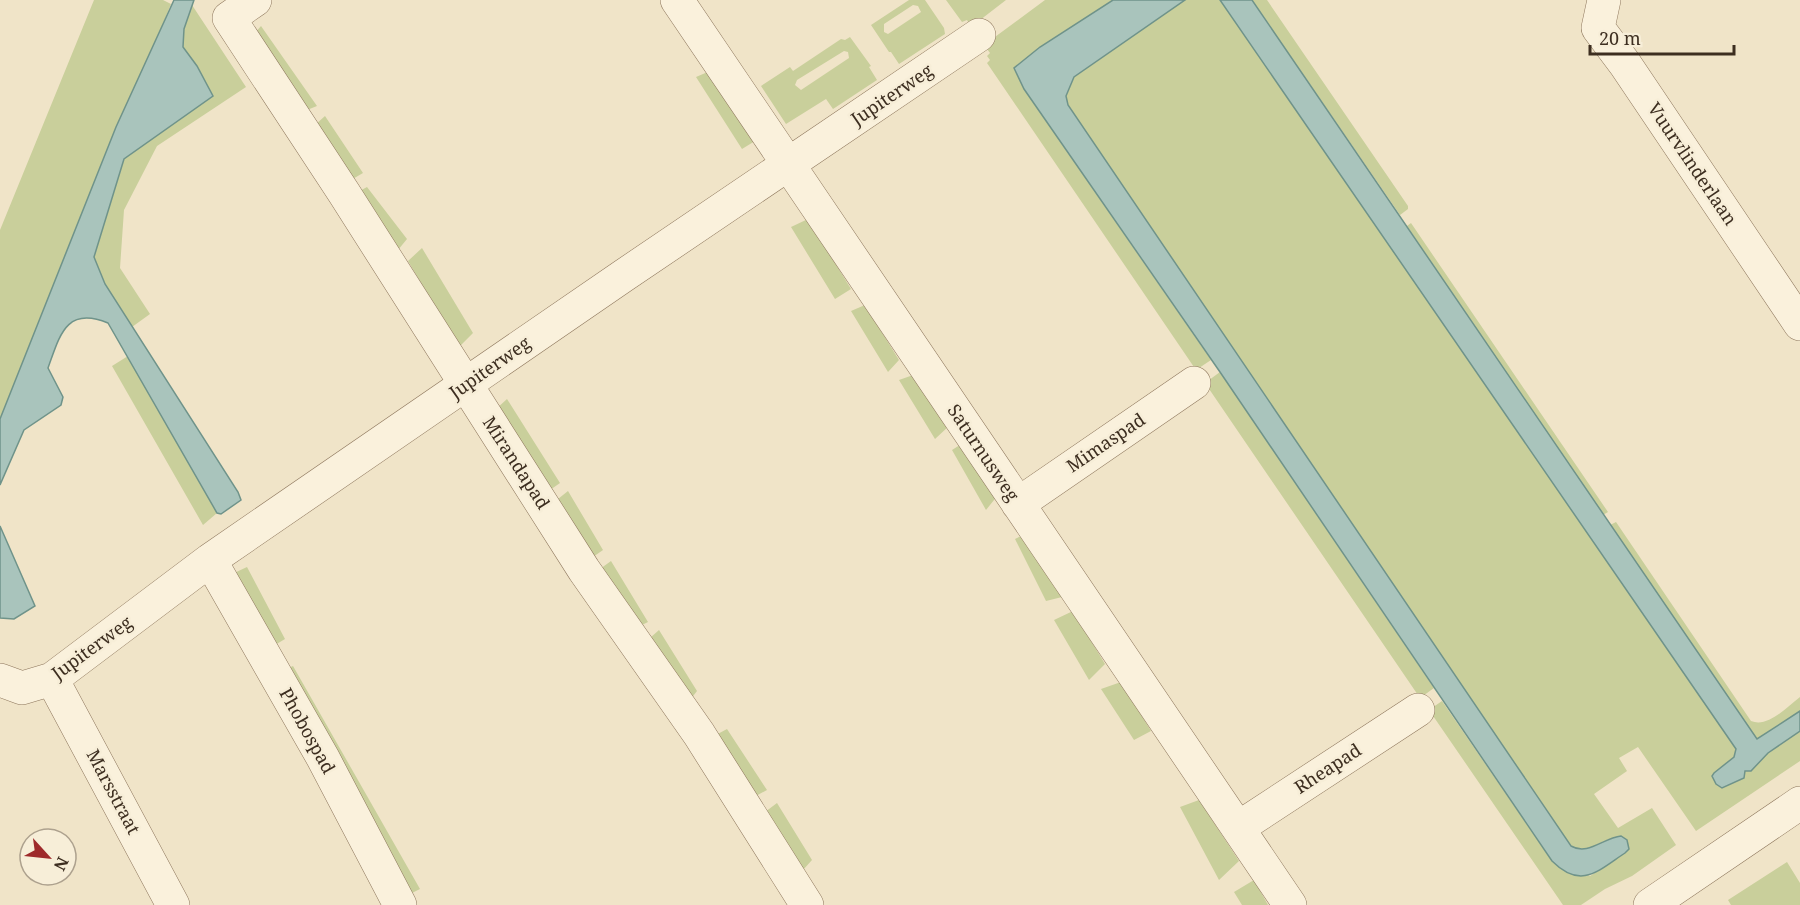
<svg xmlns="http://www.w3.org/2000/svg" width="1800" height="905" font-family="'Noto Serif',serif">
<rect width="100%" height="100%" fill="#f0e4c8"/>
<!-- green -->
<path fill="#c9cf9b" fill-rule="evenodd" d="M94,0H163L171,4L0,424V230Z
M909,0H925L944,28L945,34L899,64L891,52H889L871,25ZM913,5L918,6L921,12L888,34L884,32V24Z
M946,0H1006L971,27L967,20L962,22Z
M1045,0H1113L1040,47L1024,89L1211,360L1196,370L987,63L990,60L987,56L990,53L984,45Z
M1185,0H1220L1736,749L1734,757L1714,773L1751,771L1768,753L1800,731V761L1696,831L1638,747L1619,758L1627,771L1594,794L1618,828L1652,808L1676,845L1632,876L1605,889L1581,905H1563L1429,710L1442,701L1552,861L1590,876L1625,853L1629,849L1627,840C1600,831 1593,859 1571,846L1068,105L1066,97L1074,77Z
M1252,0H1267L1408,206V209L1400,215Z
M192,5L246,87L157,146L124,210L120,268L150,314L132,327L105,284L94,257L124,159L213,96L197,66L183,48L184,29Z
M261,26L317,106L302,112L254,34Z
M850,37L871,66L869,67L877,80L833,109L826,99L786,124L761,86L790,67L793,71L841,39L845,40ZM844,51L848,52L849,58L801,90L795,85L797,80Z
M710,71L755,141L742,149L696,77Z
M325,116L363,173L351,180L315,125Z
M367,187L407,239L398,250L356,193Z
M808,219L851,289L835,299L791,227Z
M1411,223L1608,512L1603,515L1407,226Z
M422,248L473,333L459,347L408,261Z
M865,305L899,360L888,372L851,311Z
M128,356L217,513L203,525L112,366Z
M1220,372L1434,688L1420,698L1205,383Z
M916,374L949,426L935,439L899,380Z
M507,399L560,483L550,490L495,410Z
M963,443L998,495L986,510L952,450Z
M568,491L603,550L593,557L558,499Z
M1616,522L1751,721C1768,728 1787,707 1800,697V711L1757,740L1610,525Z
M1025,534L1062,597L1046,601L1015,539Z
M611,561L648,622L638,627L600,569Z
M247,567L285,639L275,645L232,574Z
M1073,611L1105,664L1089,680L1054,620Z
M659,630L697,691L690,700L650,638Z
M293,666L420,889L410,894L280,672Z
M1121,682L1151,731L1134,740L1101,689Z
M727,729L767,790L754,797L714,736Z
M1199,800L1239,861L1219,880L1180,807Z
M777,803L812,860L803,870L765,812Z
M1787,862L1800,883V905H1731L1728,900Z
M1254,880L1268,905H1242L1234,892Z"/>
<!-- water -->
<path fill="#a9c4bc" stroke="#6f938a" stroke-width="1.5" d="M174,0H194L184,29L183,47L197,66L213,96L124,159L94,257L105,284L238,492L241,500L221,514L217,513L108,323C66,306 60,335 48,368L63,397L61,405L24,430L0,485V419L116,127Z
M1113,0H1185L1074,77L1066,96L1068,105L1571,846C1588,856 1603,838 1621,836L1627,840L1629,849L1625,853C1598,871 1581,890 1552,861L1220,372L1024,89L1014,68L1040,47Z
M1220,0H1252L1757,739L1800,711V731L1768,753L1751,771H1745L1744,778L1722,788L1716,784L1712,776L1714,773L1734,757L1736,749Z
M0,526L35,606L14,619L0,618Z"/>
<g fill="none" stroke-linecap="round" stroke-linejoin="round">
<defs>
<path id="street" d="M255,0L229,18L344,193L584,570L699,734L807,905
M677,0L1290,905
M1604,0L1598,28L1625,64L1800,324
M1018,504L1194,383
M210,560L323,758L400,905
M52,679L173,905
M0,680L22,688L52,679L210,560L623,276L979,35
M1238,828L1418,710
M1650,905L1800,803"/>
</defs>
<!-- street casing -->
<use href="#street" stroke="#8d765c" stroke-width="34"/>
<!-- street -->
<use href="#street" stroke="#faf1dc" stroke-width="33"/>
</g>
<g text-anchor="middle" stroke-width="5" stroke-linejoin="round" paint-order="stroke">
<!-- street labels -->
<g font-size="18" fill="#3d2e20" stroke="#f7eed8">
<text transform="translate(892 95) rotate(-34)" y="6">Jupiterweg</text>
<text transform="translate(1692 164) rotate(56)" y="6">Vuurvlinderlaan</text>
<text transform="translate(490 368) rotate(-35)" y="6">Jupiterweg</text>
<text transform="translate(1106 443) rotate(-34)" y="6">Mimaspad</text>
<text transform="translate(983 453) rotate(56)" y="6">Saturnusweg</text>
<text transform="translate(516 463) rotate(57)" y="6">Mirandapad</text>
<text transform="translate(92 648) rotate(-36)" y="6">Jupiterweg</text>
<text transform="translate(307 731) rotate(61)" y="6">Phobospad</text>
<text transform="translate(1328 769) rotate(-33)" y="6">Rheapad</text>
<text transform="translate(113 792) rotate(62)" y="6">Marsstraat</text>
</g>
</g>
<!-- north arrow -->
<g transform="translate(48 857) rotate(117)"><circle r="28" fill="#f7eed8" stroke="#ada18e" stroke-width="1.5"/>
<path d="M0-4.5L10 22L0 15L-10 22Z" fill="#9e2a2b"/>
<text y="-9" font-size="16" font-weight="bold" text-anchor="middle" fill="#3d2e20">N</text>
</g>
<!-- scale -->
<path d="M1590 45v9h144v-9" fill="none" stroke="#3d2e20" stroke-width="3"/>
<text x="1599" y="45" font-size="18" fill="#3d2e20" stroke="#f7eed8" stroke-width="4.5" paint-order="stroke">20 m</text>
</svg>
